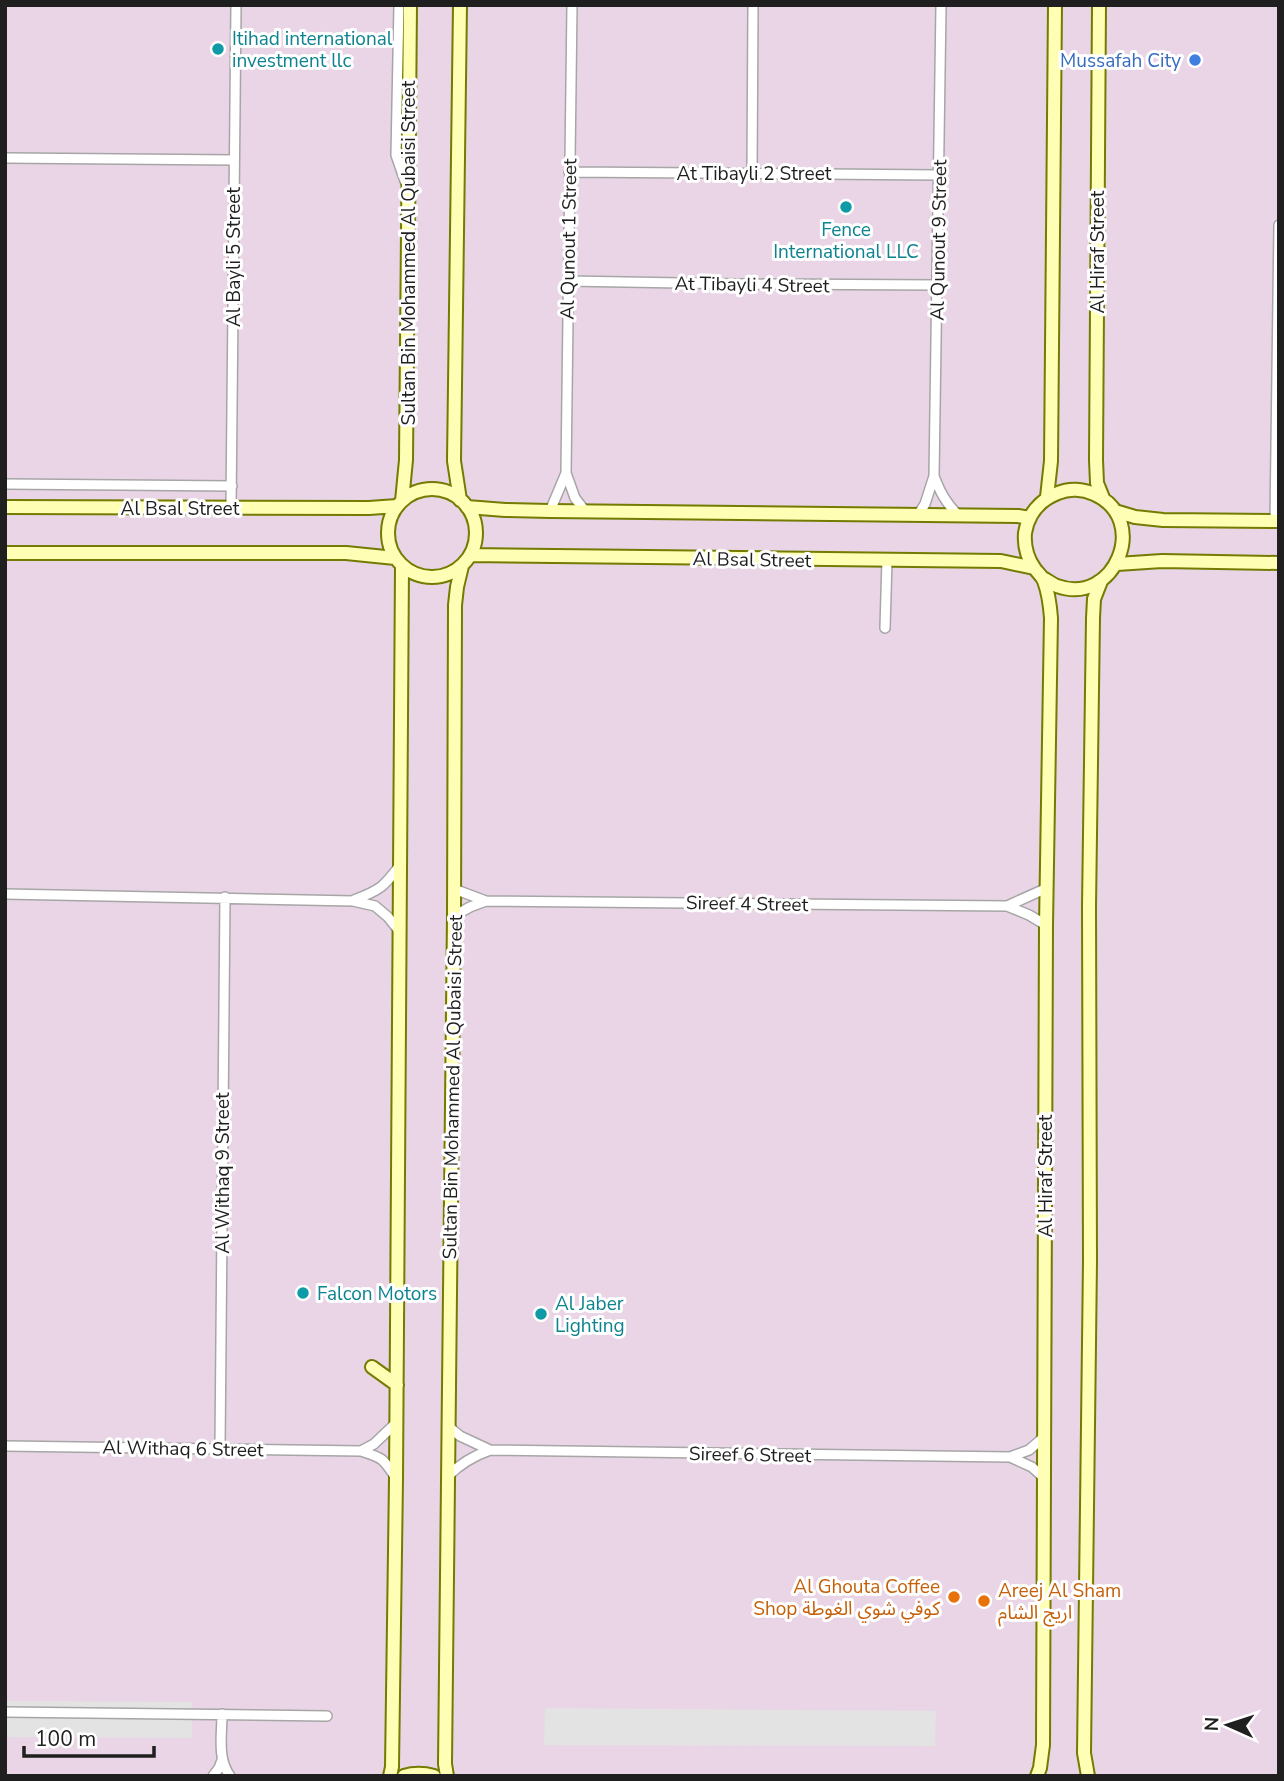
<svg xmlns="http://www.w3.org/2000/svg" width="1284" height="1781" font-family="'Nunito Sans','Noto Sans Arabic',sans-serif">
<rect width="100%" height="100%" fill="#f0ece4"/>
<!-- industrial -->
<path fill="#ead5e7" d="M5,5H1279V1776H5Z"/>
<!-- parking -->
<path fill="#e3e3e3" d="M5,1701L192,1702V1738L5,1737Z
M545,1708L936,1711L935,1746L544,1745Z"/>
<g fill="none" stroke-linecap="round" stroke-linejoin="round">
<defs>
<path id="street" d="M399,5L396,155L405,181
M572,5L566,473L575,498L585,511
M5,158L234,160
M569,172L939,175
M752,173L753,5
M568,281L738,284L937,285
M934,476C940,492 946,503 958,515
M5,484L232,486
M231,508L236,5
M550,511L566,473
M918,515L925,504L934,476L941,5
M1275,521L1279,225
M885,628L887,560
M454,889L486,901L1007,906L1029,915L1046,925
M5,894L353,901L375,906L388,917L400,932
M354,900C380,890 384,887 400,865
M1007,906L1047,888
M454,916L470,907L486,901
M448,1426L460,1436L490,1450L1010,1457L1032,1467L1044,1478
M5,1446L361,1451C383,1458 383,1458 396,1478
M220,1448L225,897
M361,1451L374,1444L397,1422
M1010,1457L1029,1450L1044,1437
M448,1476C461,1463 473,1456 490,1450
M5,1712L327,1716
M222,1714C222,1734 217,1759 230,1776
M213,1776L219,1768L222,1760"/>
<path id="secondary" d="M460,5L454,461L460,500
M1099,5L1096,460L1097,483L1103,498
M388 533a44 44 0 1 1 88 0a44 44 0 1 1-88 0Z
M1047,497L1051,461L1055,5
M402,501L406,460L410,5
M5,507L369,508L397,506
M467,507L505,510L550,511L1018,516L1030,518
M1115,511L1135,517L1163,520L1279,521
M5,553H346L395,558
M470,555L1001,561L1034,568
M1117,564L1162,561L1279,563
M372,1367L397,1385
M390,1776L392,1767L396,1479L402,566
M404,1776C414,1773 423,1773 434,1776
M447,1776L445,1764L454,916L455,605L457,587L462,566
M1037,1776L1040,1768L1043,1745L1046,925L1051,618C1050,605 1049,594 1044,581C1042,576 1038,573 1035,569C1027,558 1024,545 1025,533C1028,514 1040,500 1058,493C1069,488 1083,489 1094,494C1151,519 1115,607 1057,586C1052,584 1047,580 1043,578
M1088,1776L1084,1753L1090,1261L1089,906L1093,618L1094,599L1101,581"/>
</defs>
<!-- street casing -->
<use href="#street" stroke="#a6a6a6" stroke-width="12"/>
<!-- secondary casing -->
<use href="#secondary" stroke="#737b00" stroke-width="16"/>
<!-- street -->
<use href="#street" stroke="#fff" stroke-width="9"/>
<!-- secondary -->
<use href="#secondary" stroke="#fefeb4" stroke-width="12"/>
</g>
<!-- markers -->
<g fill="#0f9aa8" stroke="#fff" stroke-width="2.5">
<circle cx="218" cy="49" r="7"/>
<circle cx="846" cy="207" r="7"/>
<circle cx="303" cy="1293" r="7"/>
<circle cx="541" cy="1314" r="7"/>
</g>
<circle fill="#3f7fe0" stroke="#fff" stroke-width="2.5" cx="1195" cy="60" r="7"/>
<g fill="#e8710a" stroke="#fff" stroke-width="2.5">
<circle cx="954" cy="1597" r="7"/>
<circle cx="984" cy="1601" r="7"/>
</g>
<g text-anchor="middle" stroke-width="6" stroke-linejoin="round" paint-order="stroke">
<!-- culture labels -->
<g font-size="19" fill="#0d838f" stroke="#fff" text-anchor="start">
<text x="232" y="45">Itihad international<tspan x="232" dy="22">investment llc</tspan></text>
<text x="846" y="236" text-anchor="middle">Fence<tspan x="846" dy="22">International LLC</tspan></text>
<text x="317" y="1300">Falcon Motors</text>
<text x="555" y="1310">Al Jaber<tspan x="555" dy="22">Lighting</tspan></text>
</g>
<!-- shop labels -->
<g font-size="19" fill="#366cbe" stroke="#fff" text-anchor="end">
<text x="1181" y="67">Mussafah City</text>
</g>
<!-- street labels -->
<g font-size="19" fill="#1f1f1f" stroke="#fff">
<text x="754" y="180">At Tibayli 2 Street</text>
<text transform="translate(568 239) rotate(-89)" y="7">Al Qunout 1 Street</text>
<text transform="translate(938 240) rotate(-89)" y="7">Al Qunout 9 Street</text>
<text transform="translate(1097 252) rotate(-90)" y="7">Al Hiraf Street</text>
<text transform="translate(408 253) rotate(-90)" y="7">Sultan Bin Mohammed Al Qubaisi Street</text>
<text transform="translate(233 257) rotate(-90)" y="7">Al Bayli 5 Street</text>
<text transform="translate(752 284) rotate(1)" y="7">At Tibayli 4 Street</text>
<text x="180" y="515">Al Bsal Street</text>
<text transform="translate(752 559) rotate(1)" y="7">Al Bsal Street</text>
<text transform="translate(747 903) rotate(1)" y="7">Sireef 4 Street</text>
<text transform="translate(452 1087) rotate(-89)" y="7">Sultan Bin Mohammed Al Qubaisi Street</text>
<text transform="translate(222 1173) rotate(-90)" y="7">Al Withaq 9 Street</text>
<text transform="translate(1045 1176) rotate(-90)" y="7">Al Hiraf Street</text>
<text transform="translate(183 1448) rotate(1)" y="7">Al Withaq 6 Street</text>
<text transform="translate(750 1454) rotate(1)" y="7">Sireef 6 Street</text>
</g>
<!-- food labels -->
<g font-size="19" fill="#c56008" stroke="#fff" text-anchor="end">
<text x="940" y="1593">Al Ghouta Coffee<tspan x="940" dy="22">Shop كوفي شوي الغوطة</tspan></text>
<text x="998" y="1597" text-anchor="start">Areej Al Sham<tspan x="998" dy="22">اريج الشام</tspan></text>
</g>
</g>
<!-- border -->
<rect width="1284" height="1781" fill="none" stroke="#1f1f1f" stroke-width="14"/>
<!-- north arrow -->
<g transform="translate(1228 1725) rotate(273)" stroke="#ffffff" stroke-width="5" paint-order="stroke">
<path d="M0-5L12 26L0 18L-12 26Z" fill="#1f1f1f"/>
<text y="-10" font-size="19" font-weight="bold" text-anchor="middle" fill="#1f1f1f">N</text>
</g>
<!-- scale -->
<path d="M24 1746v10h130v-10" fill="none" stroke="#1f1f1f" stroke-width="3.5"/>
<text x="35" y="1746" font-size="21" fill="#1f1f1f" stroke="#ffffff" stroke-width="5" paint-order="stroke">100 m</text>
</svg>
